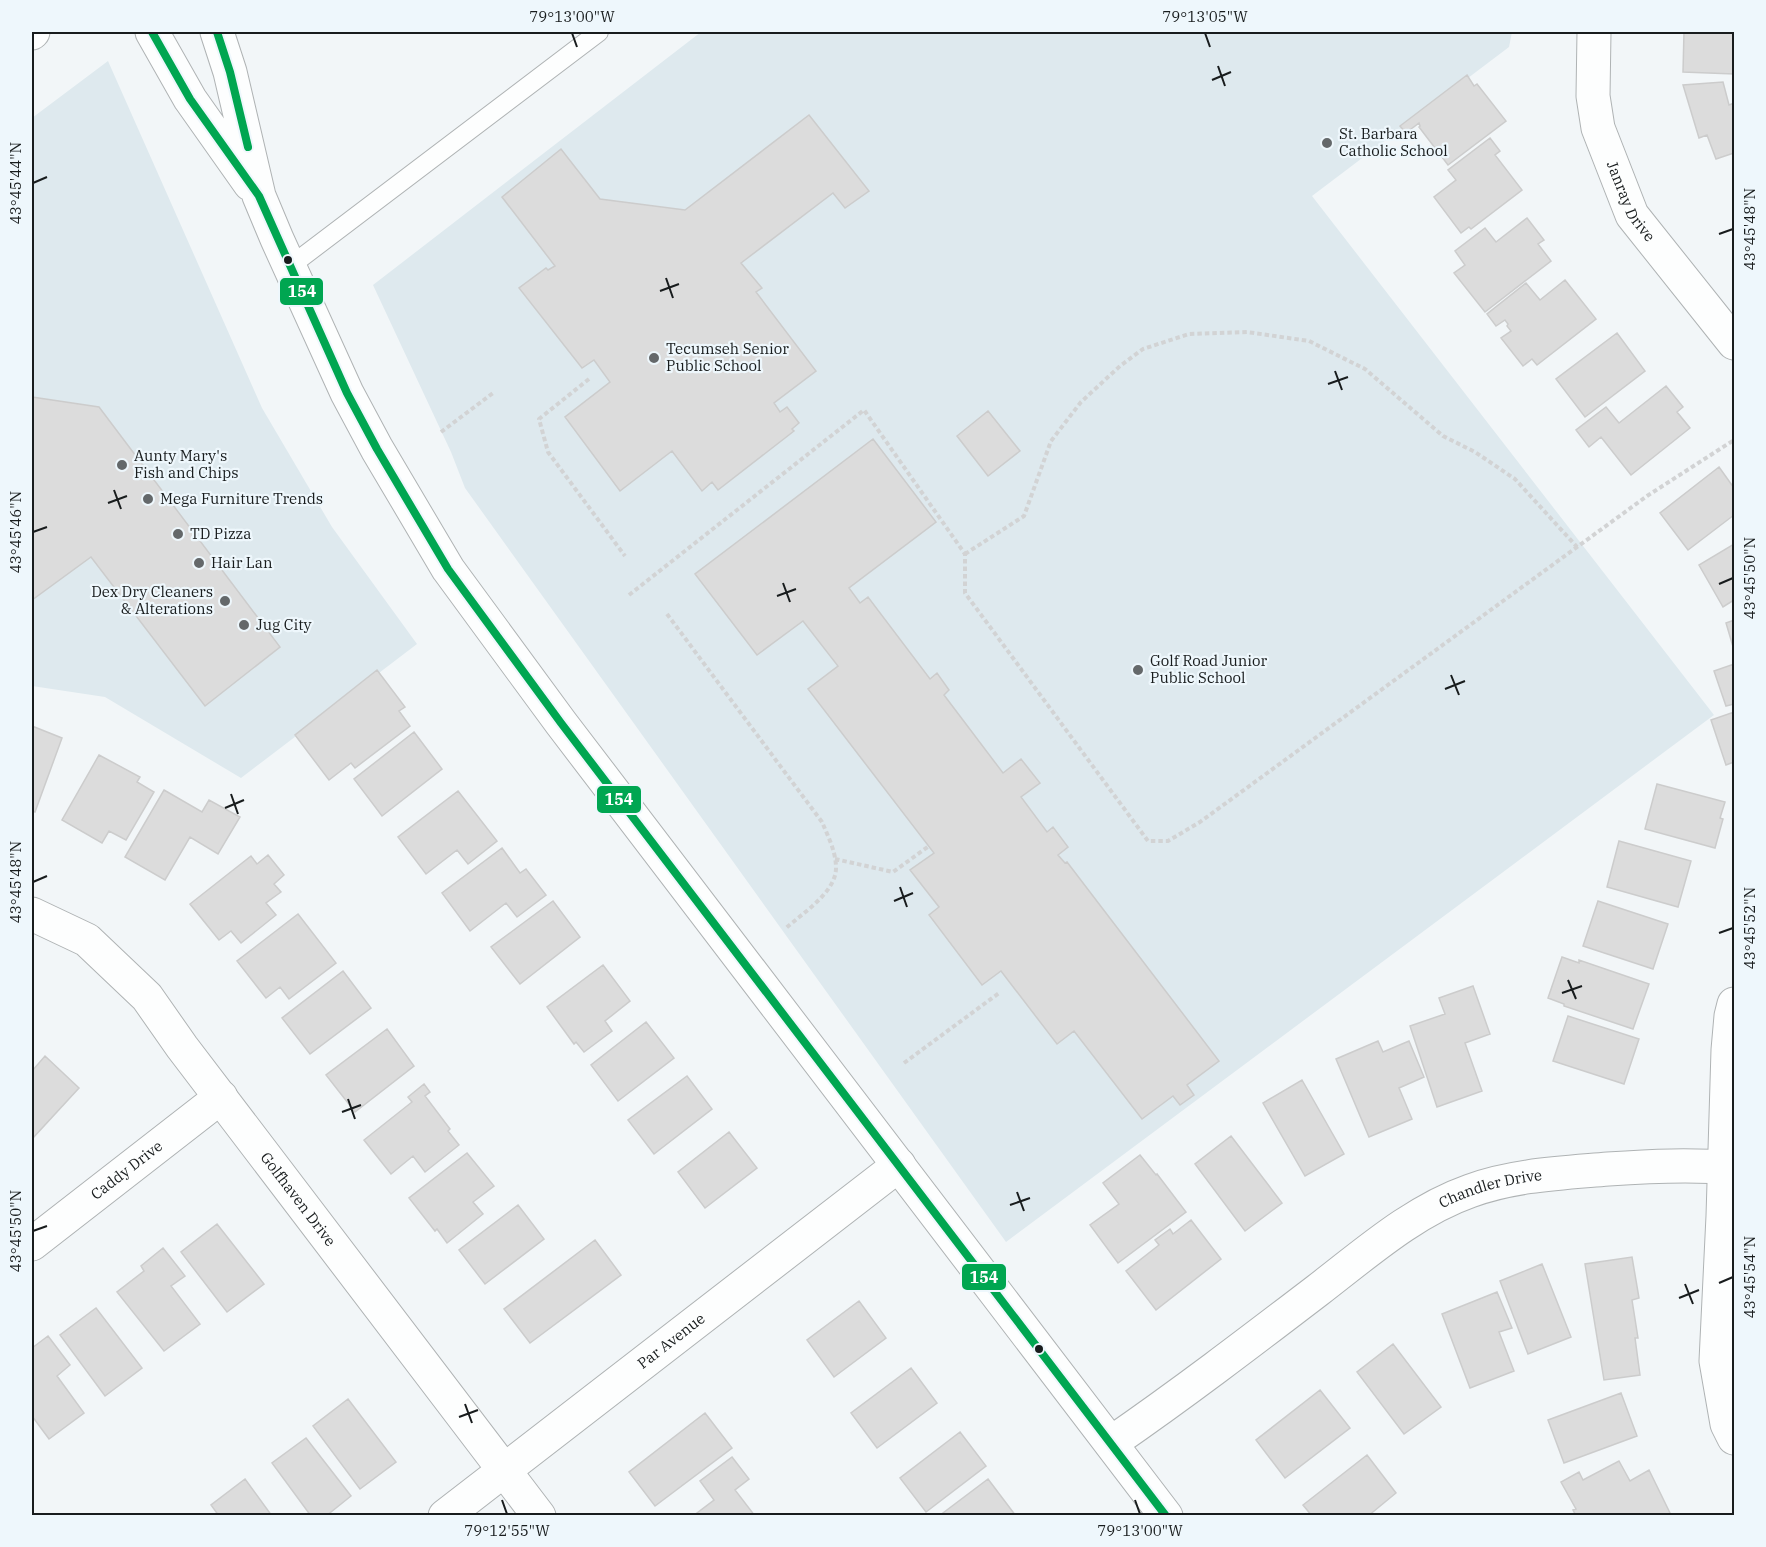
<svg xmlns="http://www.w3.org/2000/svg" width="1766" height="1547" font-family="'IBM Plex Serif',serif">
<rect width="100%" height="100%" fill="#f2f6f8"/>
<!-- built -->
<path fill="#dee9ee" d="M701,32H1512L1509,47L1312,196L1714,715L1006,1242L465,488L451,452L373,285Z
M108,61L262,408L332,527L417,644L241,778L105,697L32,686V118Z"/>
<!-- building -->
<path fill="#dcdcdc" stroke="#ccc" stroke-width="1.5" d="M1684,32H1734V74L1683,72Z
M1467,75L1474,86L1477,84L1506,121L1448,165L1419,127L1420,126L1419,123L1406,133L1400,126Z
M1723,82L1729,105L1734,103V153L1716,159L1707,135L1699,138L1683,85Z
M809,115L869,191L845,208L833,193L741,263L762,288L756,292L816,371L774,403L780,412L787,407L799,423L792,429L794,431L718,490L712,482L702,491L672,451L620,491L565,417L610,382L594,360L582,368L519,288L546,268L548,270L555,266L502,197L561,149L600,199L685,210Z
M1490,138L1500,151L1495,155L1522,190L1471,229L1469,227L1461,233L1434,197L1456,180L1448,170Z
M1527,218L1544,240L1538,244L1551,261L1485,312L1454,273L1465,265L1455,251L1485,228L1496,242Z
M1565,280L1596,319L1537,365L1532,359L1523,366L1501,338L1511,331L1507,326L1508,324L1505,320L1496,326L1487,314L1526,283L1540,300Z
M1617,333L1645,371L1585,417L1556,379Z
M1666,386L1683,407L1677,412L1690,428L1631,475L1601,437L1589,447L1576,430L1606,407L1619,423Z
M32,397L99,407L280,647L205,706L91,557L32,600Z
M988,411L1020,451L988,476L957,436Z
M873,439L936,522L849,588L860,603L868,597L930,679L937,673L949,690L944,695L1003,773L1021,759L1040,783L1021,797L1047,832L1053,827L1068,847L1058,855L1065,863L1067,862L1219,1061L1187,1085L1194,1095L1180,1105L1173,1096L1142,1119L1074,1031L1057,1044L1001,971L982,985L929,915L939,907L910,870L934,853L808,689L838,666L803,621L757,655L695,574Z
M1719,467L1734,488V515L1688,550L1660,513Z
M1734,544V600L1723,607L1699,565Z
M1734,620V650L1726,623Z
M1734,664V704L1726,706L1714,671Z
M377,670L405,707L399,711L410,726L355,768L351,763L329,780L295,735Z
M1734,712V762L1726,765L1711,720Z
M32,726L62,738L35,812L32,811Z
M414,732L442,769L382,816L354,779Z
M99,755L140,777L137,782L154,792L126,840L109,831L102,843L62,820Z
M1657,784L1725,802L1720,818L1723,819L1715,848L1645,829Z
M164,790L202,812L209,800L240,817L218,854L190,837L165,880L125,857Z
M458,791L497,841L468,864L457,850L426,874L398,837Z
M1619,841L1691,861L1678,907L1607,887Z
M502,848L520,873L526,869L546,895L517,917L506,903L470,931L442,893Z
M268,855L284,875L274,884L281,892L266,903L276,915L241,943L231,931L219,940L190,904L251,856L257,864Z
M553,901L580,937L520,984L491,947Z
M1598,901L1668,924L1653,969L1583,946Z
M298,914L336,963L289,999L280,987L266,998L237,961Z
M1562,957L1579,963V960L1649,984L1633,1029L1564,1006V1004L1548,998Z
M603,965L630,1001L605,1021L612,1031L584,1052L576,1042L574,1044L547,1007Z
M343,971L371,1008L310,1054L282,1018Z
M1473,986L1490,1034L1465,1043L1482,1091L1437,1107L1410,1026L1445,1014L1439,998Z
M1568,1016L1639,1039L1624,1084L1553,1061Z
M646,1022L674,1058L618,1101L591,1065Z
M387,1029L414,1066L355,1112L326,1075Z
M1378,1041L1383,1052L1409,1041L1424,1077L1399,1088L1412,1119L1369,1137L1336,1059Z
M45,1056L79,1088L32,1139V1071Z
M687,1076L712,1109L654,1154L628,1120Z
M1302,1080L1344,1154L1305,1176L1263,1103Z
M424,1084L430,1092L425,1096L450,1129L448,1131L459,1145L425,1172L413,1156L391,1174L364,1140L412,1102L408,1097Z
M729,1132L757,1168L705,1208L678,1172Z
M1231,1136L1282,1203L1245,1231L1195,1164Z
M467,1153L494,1186L473,1202L483,1214L447,1243L437,1229L435,1231L409,1198Z
M1140,1155L1156,1175L1157,1174L1186,1212L1118,1263L1090,1225L1119,1204L1103,1183Z
M518,1205L544,1239L485,1284L459,1250Z
M1191,1220L1221,1259L1156,1310L1126,1271L1159,1245L1155,1240L1170,1229L1173,1234Z
M217,1224L264,1284L227,1312L181,1252Z
M595,1240L621,1275L530,1343L504,1309Z
M163,1248L185,1276L171,1286L200,1324L164,1351L117,1292L144,1271L141,1266Z
M1632,1257L1639,1298L1632,1300L1638,1338H1635L1640,1375L1604,1380L1585,1264Z
M1542,1264L1571,1337L1528,1354L1500,1281Z
M1497,1292L1512,1328L1499,1332L1514,1371L1470,1388L1442,1314Z
M859,1301L886,1338L834,1377L807,1340Z
M96,1308L142,1368L105,1396L60,1335Z
M48,1336L70,1365L57,1376L84,1413L49,1439L32,1416V1348Z
M1393,1344L1441,1407L1404,1434L1357,1372Z
M911,1368L937,1403L877,1448L851,1413Z
M1320,1390L1350,1428L1285,1478L1256,1440Z
M1621,1393L1637,1436L1564,1463L1548,1420Z
M348,1399L396,1462L360,1489L313,1426Z
M705,1413L732,1448L655,1506L629,1472Z
M960,1432L986,1466L926,1512L900,1478Z
M306,1438L351,1496L326,1516H311L272,1463Z
M1367,1455L1396,1493L1368,1516H1312L1303,1505Z
M732,1457L749,1479L735,1490L755,1516H693L714,1500L700,1481Z
M1619,1461L1630,1481L1649,1470L1670,1513L1665,1516H1576L1573,1510L1576,1509L1561,1482L1579,1472L1583,1480Z
M245,1479L272,1516H219L211,1505Z
M988,1479L1016,1516H939Z"/>
<g fill="none" stroke-linecap="round" stroke-linejoin="round">
<defs>
<path id="service" d="M289,267L599,32"/>
<g id="minor">
<path id="s1" d="M1594,32L1593,96L1598,128L1632,215L1734,343"/>
<path id="s2" d="M32,914L87,940L147,997L182,1047L539,1516"/>
<path d="M1734,1004L1731,1016L1728,1050L1723,1216L1716,1361L1727,1424L1734,1438"/>
<path id="s3" d="M32,1244L221,1097"/>
<path id="s4" d="M1111,1443C1182,1394 1250,1342 1318,1290C1365,1254 1413,1211 1470,1191C1513,1175 1562,1173 1608,1169C1651,1166 1692,1164 1734,1168"/>
<path id="s5" d="M445,1516L899,1165"/>
</g>
<path id="tertiary" d="M152,32L190,99L250,184
M217,32L230,72L259,196L277,239L347,393L377,449L448,569L561,723L1166,1516"/>
<path id="secondary" d="M32,33L33,32"/>
</defs>
<!-- service casing -->
<use href="#service" stroke="#afb3b4" stroke-width="20"/>
<!-- minor casing -->
<use href="#minor" stroke="#afb3b4" stroke-width="35"/>
<!-- tertiary casing -->
<use href="#tertiary" stroke="#afb3b4" stroke-width="35"/>
<!-- secondary casing -->
<use href="#secondary" stroke="#afb3b4" stroke-width="35"/>
<!-- path -->
<path stroke="#d2d3d4" stroke-width="4" stroke-dasharray="4.5 3" stroke-linecap="butt" d="M589,379L539,419L548,452L625,556
M441,432L493,393
M965,554L1024,516L1051,441L1081,402L1120,366L1143,349L1189,334L1247,332L1309,341L1365,369L1443,436L1475,452L1515,479L1577,547
M629,595L864,410L965,554V593L1148,841H1168L1200,822L1647,496L1734,440
M667,614L822,822C828,836 836,852 836,868C836,892 803,913 786,928
M835,859L893,872L929,846
M904,1063L999,993"/>
<!-- service -->
<use href="#service" stroke="#fdfefe" stroke-width="18"/>
<!-- minor -->
<use href="#minor" stroke="#fdfefe" stroke-width="33"/>
<!-- tertiary -->
<use href="#tertiary" stroke="#fdfefe" stroke-width="33"/>
<!-- secondary -->
<use href="#secondary" stroke="#fdfefe" stroke-width="33"/>
<defs>
<path id="bus-1" d="M152,32L190,99L259,196L347,393L377,449L448,569L561,723L1166,1516
M217,32L230,72L248,147"/>
</defs>
<!-- bus-1 casing -->
<use href="#bus-1" stroke="#eef7fc" stroke-width="12"/>
<!-- bus-1 -->
<use href="#bus-1" stroke="#00a651" stroke-width="8"/>
</g>
<!-- ticks -->
<path fill="none" stroke="#181c1d" stroke-width="2" d="M572,33L577,47M1205,33L1210,47M1218,66L1225,86M1212,80L1231,72M33,183L47,177M1719,234L1733,229M666,278L673,298M660,291L679,284M1335,371L1342,390M1328,384L1348,377M114,490L121,509M108,503L127,496M33,532L47,527M783,583L790,602M1719,584L1733,578M777,596L796,589M1451,675L1459,695M1445,689L1465,681M231,794L238,814M225,808L244,800M33,882L47,876M900,887L907,907M894,901L913,893M1719,933L1733,928M1568,980L1576,999M1562,993L1582,986M348,1099L355,1119M342,1112L361,1105M1017,1192L1024,1211M1010,1205L1030,1198M33,1231L47,1226M1719,1283L1733,1277M1685,1284L1693,1304M1679,1298L1699,1290M465,1404L472,1423M459,1417L478,1410M502,1500L507,1514M1135,1500L1140,1514"/>
<!-- markers -->
<g fill="#64686a" stroke="#eef7fc" stroke-width="2">
<circle cx="1327" cy="143" r="6"/>
<circle cx="654" cy="358" r="6"/>
<circle cx="122" cy="465" r="6"/>
<circle cx="148" cy="499" r="6"/>
<circle cx="178" cy="534" r="6"/>
<circle cx="199" cy="563" r="6"/>
<circle cx="225" cy="601" r="6"/>
<circle cx="244" cy="625" r="6"/>
<circle cx="1138" cy="670" r="6"/>
</g>
<g fill="#181c1d" stroke="#eef7fc" stroke-width="2">
<circle cx="288" cy="260" r="5"/>
<circle cx="1039" cy="1349" r="5"/>
</g>
<g text-anchor="middle" stroke-width="4.5" stroke-linejoin="round" paint-order="stroke">
<!-- poi labels -->
<g font-size="15" fill="#181c1d" stroke="#eef7fc" text-anchor="start">
<text x="1339" y="139">St. Barbara<tspan x="1339" dy="17">Catholic School</tspan></text>
<text x="666" y="354">Tecumseh Senior<tspan x="666" dy="17">Public School</tspan></text>
<text x="134" y="461">Aunty Mary's<tspan x="134" dy="17">Fish and Chips</tspan></text>
<text x="160" y="504">Mega Furniture Trends</text>
<text x="190" y="539">TD Pizza</text>
<text x="211" y="568">Hair Lan</text>
<text x="213" y="597" text-anchor="end">Dex Dry Cleaners<tspan x="213" dy="17">&amp; Alterations</tspan></text>
<text x="256" y="630">Jug City</text>
<text x="1150" y="666">Golf Road Junior<tspan x="1150" dy="17">Public School</tspan></text>
</g>
<!-- street labels -->
<g font-size="15" fill="#181c1d" stroke="#eef7fc">
<text dy="5" stroke="none"><textPath href="#s1" startOffset="177">Janray Drive</textPath></text>
<text dy="5" stroke="none"><textPath href="#s3" startOffset="120">Caddy Drive</textPath></text>
<text dy="5" stroke="none"><textPath href="#s4" startOffset="460">Chandler Drive</textPath></text>
<text dy="5" stroke="none"><textPath href="#s2" startOffset="396">Golfhaven Drive</textPath></text>
<text dy="5" stroke="none"><textPath href="#s5" startOffset="286">Par Avenue</textPath></text>
</g>
</g>
<g stroke="#eef7fc" stroke-width="2">
<rect x="279" y="277" width="45" height="29" rx="6" fill="#00a651"/>
<rect x="596" y="785" width="46" height="29" rx="6" fill="#00a651"/>
<rect x="961" y="1263" width="46" height="28" rx="6" fill="#00a651"/>
</g>
<g font-size="16" text-anchor="middle" font-weight="bold" fill="#fff">
<text x="302" y="297">154</text>
<text x="619" y="805">154</text>
<text x="984" y="1283">154</text>
</g>
<!-- border -->
<rect width="1766" height="1547" fill="none" stroke="#eef7fc" stroke-width="66"/>
<rect x="33" y="33" width="1700" height="1481" fill="none" stroke="#181c1d" stroke-width="2"/>
<g font-size="15" text-anchor="middle" fill="#181c1d">
<text x="572" y="22">79°13'00"W</text>
<text x="1205" y="22">79°13'05"W</text>
<text transform="translate(16 183) rotate(-90)" y="5">43°45'44"N</text>
<text transform="translate(1750 229) rotate(-90)" y="5">43°45'48"N</text>
<text transform="translate(16 532) rotate(-90)" y="5">43°45'46"N</text>
<text transform="translate(1750 578) rotate(-90)" y="5">43°45'50"N</text>
<text transform="translate(16 882) rotate(-90)" y="5">43°45'48"N</text>
<text transform="translate(1750 928) rotate(-90)" y="5">43°45'52"N</text>
<text transform="translate(16 1231) rotate(-90)" y="5">43°45'50"N</text>
<text transform="translate(1750 1277) rotate(-90)" y="5">43°45'54"N</text>
<text x="507" y="1536">79°12'55"W</text>
<text x="1140" y="1536">79°13'00"W</text>
</g>
</svg>
